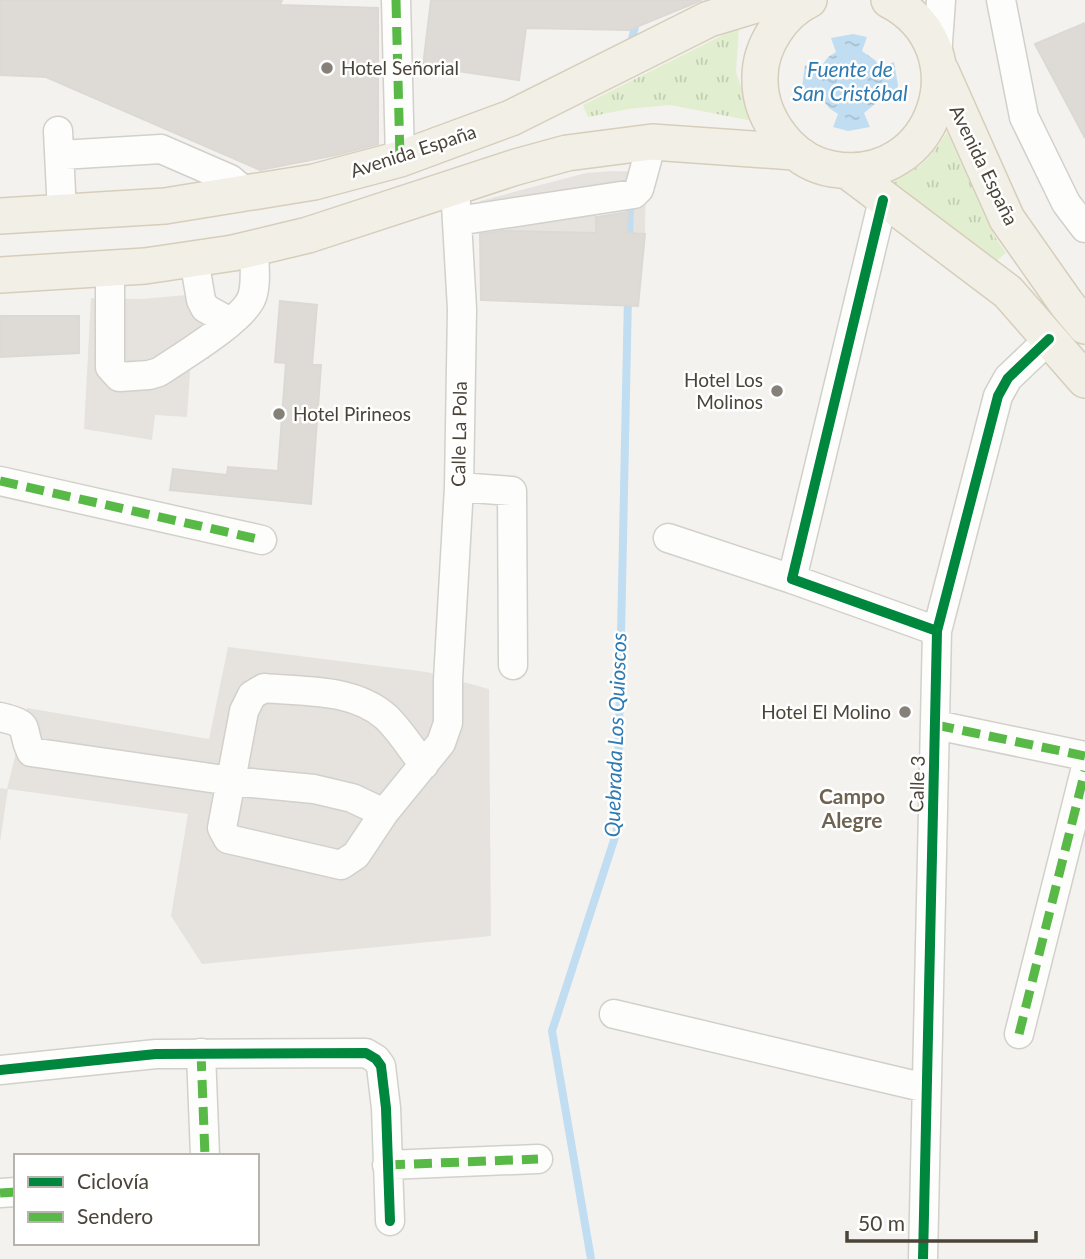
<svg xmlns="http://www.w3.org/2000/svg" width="1085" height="1259" font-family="Lato,sans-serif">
<defs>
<pattern id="park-tufts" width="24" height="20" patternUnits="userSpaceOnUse" patternTransform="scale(1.75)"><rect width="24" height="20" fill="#e1eecf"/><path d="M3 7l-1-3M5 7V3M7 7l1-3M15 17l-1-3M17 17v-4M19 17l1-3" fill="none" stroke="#c3cdb2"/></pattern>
<pattern id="water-ripples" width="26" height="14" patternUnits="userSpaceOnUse" patternTransform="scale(1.75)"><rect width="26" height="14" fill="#c0ddf1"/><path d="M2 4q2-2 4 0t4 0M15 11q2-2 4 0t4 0" fill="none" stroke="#a6bfcf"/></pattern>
</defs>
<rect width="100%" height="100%" fill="#f4f2ee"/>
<!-- park -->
<path fill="url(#park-tufts)" d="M739,27L736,72L753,121L670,105L628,109L588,117L583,105Z
M947,132L995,237L1006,253L993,264L883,182C917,173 929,161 947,132Z"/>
<!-- parking -->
<path fill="#e6e3df" d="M611,171L646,172L645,234L627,233L628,202L596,201V233L480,230V201L586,173Z
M198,294L217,297L209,359L191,358L187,417L155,415L152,440L84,429L91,298L142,299Z
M228,647L427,672L489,689L491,936L202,964L171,916L188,814L8,789L0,842V788L7,789L27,708L209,739Z"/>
<!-- water -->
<path fill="url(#water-ripples)" d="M853,34L867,37L862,51L875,60L881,68L894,62L898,85L895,99L881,94L876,103L864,113L870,127L848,131L833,127L838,114L829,108L820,96L806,102L802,87L805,65L819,70L828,57L836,52L831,38Z"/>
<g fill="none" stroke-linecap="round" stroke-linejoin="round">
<!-- stream -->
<path stroke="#c0ddf1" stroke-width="8" d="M630,48L641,0
M629,244L630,201
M591,1259L552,1031L617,831L628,296"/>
</g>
<!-- building -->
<path fill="#dedbd6" stroke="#dcd9d4" stroke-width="2" d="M0,0H282L280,5L378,8V144L336,155L260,170L46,77L0,75Z
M431,0H702L629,30L526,28L519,80L423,66Z
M1085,23V138L1035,44Z
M628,212L627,233L645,234L638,306L481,300L480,234L503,231L596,233V217Z
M280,301L317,305L312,365H321L311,504L170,490L173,469L227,475L228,467L278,471L286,363L275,362Z
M0,316H79V353L0,357Z"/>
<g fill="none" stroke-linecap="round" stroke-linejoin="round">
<defs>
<path id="minor" d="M396,0L400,159
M1001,0L1024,117L1066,203L1085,228
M937,56L941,0
M58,131L62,213
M61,155L161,149L230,179L248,194
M883,200L792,579L937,631
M457,221L634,194L639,189L652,142
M194,259L201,300L205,308L230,322
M110,269V367L119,377L149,375L159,372C181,357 244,320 252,297C257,283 254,263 254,248
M0,481L262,540
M459,487L512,491L513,665
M668,538L792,579
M0,717C34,725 19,727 31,752L231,781L314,789L352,798L384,813
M936,725L1085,756
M424,765C412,750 400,730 386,717C353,688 304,692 264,688L252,695L244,711L222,828L228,839L341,865L356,855L384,813L441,743L448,723V680L459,487L462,309L455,187
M614,1014L926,1088
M1019,1034L1085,771
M201,1053L205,1156
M0,1070L156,1054L366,1053L376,1059L381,1066L386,1108L390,1221
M387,1165L538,1159
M0,1193L16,1192
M923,1259L937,631L998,396L1008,378L1049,339"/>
<path id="major" d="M809,0C782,13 760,46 760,77C759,103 770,125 787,144C799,157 815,166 832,169C936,188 982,48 889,0
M941,71L1007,219L1066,303L1085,326
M849,172L1008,292L1085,380
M0,216L165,206L314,182L400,159L511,118L709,19L762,3H802
M0,275L145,266L233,253L308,235L516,167L567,153L652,142L794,152"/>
</defs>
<!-- minor casing -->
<use href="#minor" stroke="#d2d0cb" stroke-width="31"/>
<!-- major casing -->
<use href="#major" stroke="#d6cebb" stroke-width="38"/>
<!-- minor -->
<use href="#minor" stroke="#fdfdfc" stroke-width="28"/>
<!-- major -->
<use href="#major" stroke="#f2efe6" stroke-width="35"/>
<!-- quiet -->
<path stroke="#58b947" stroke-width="9" stroke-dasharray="18 9" stroke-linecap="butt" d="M396,0L400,159
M0,481L262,540
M936,725L1085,756
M1019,1034L1085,771
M201,1053L205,1156
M387,1165L538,1159
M0,1193L16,1192"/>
<defs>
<path id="cycleway" d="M883,200L792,579L937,631
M0,1070L156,1054L366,1053L376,1059L381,1066L386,1108L390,1221
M923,1259L937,631L998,396L1008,378L1049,339"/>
</defs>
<!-- cycleway casing -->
<use href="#cycleway" stroke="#fff" stroke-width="15"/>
<!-- cycleway -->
<use href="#cycleway" stroke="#00873e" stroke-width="10"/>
</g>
<!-- markers -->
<g fill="#868178" stroke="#fff" stroke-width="2.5">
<circle cx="327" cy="68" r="7"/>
<circle cx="777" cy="391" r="7"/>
<circle cx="279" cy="414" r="7"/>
<circle cx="905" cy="712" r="7"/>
</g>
<g text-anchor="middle" stroke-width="5" stroke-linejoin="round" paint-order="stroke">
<!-- poi labels -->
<g font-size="19" fill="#4b4439" stroke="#fff" text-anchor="start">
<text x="341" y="75">Hotel Señorial</text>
<text x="763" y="387" text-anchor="end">Hotel Los<tspan x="763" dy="22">Molinos</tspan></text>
<text x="293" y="421">Hotel Pirineos</text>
<text x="891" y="719" text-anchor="end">Hotel El Molino</text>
</g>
<!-- street labels -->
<g font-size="19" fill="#4b4439" stroke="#fff">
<text transform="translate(413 151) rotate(-18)" y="7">Avenida España</text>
<text transform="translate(984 165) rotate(64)" y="7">Avenida España</text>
<text transform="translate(459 434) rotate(-89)" y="7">Calle La Pola</text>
<text transform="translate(917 784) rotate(-88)" y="7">Calle 3</text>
</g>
<!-- water labels -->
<g font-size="21" font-style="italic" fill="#2e7ab2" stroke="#fff">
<text x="850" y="77">Fuente de<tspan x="850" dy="24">San Cristóbal</tspan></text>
<text transform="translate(616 735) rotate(-88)" y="7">Quebrada Los Quioscos</text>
</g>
<!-- neighbourhood labels -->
<g font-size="21" font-weight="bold" fill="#6e6250" stroke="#fff">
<text x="852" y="804">Campo<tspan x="852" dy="24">Alegre</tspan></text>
</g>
</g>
<!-- legend -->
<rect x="14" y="1154" width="245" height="91" fill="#ffffff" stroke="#b7b4b0" stroke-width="2"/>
<rect x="28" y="1177" width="35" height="10" fill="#00873e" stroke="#b7b4b0" stroke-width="2"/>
<text x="77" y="1189" font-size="21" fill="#4b4439">Ciclovía</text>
<rect x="28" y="1212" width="35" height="10" fill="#58b947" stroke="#b7b4b0" stroke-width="2"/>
<text x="77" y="1224" font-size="21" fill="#4b4439">Sendero</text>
<!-- scale -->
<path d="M847 1231v10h189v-10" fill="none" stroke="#4b4439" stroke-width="3.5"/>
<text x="858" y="1231" font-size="21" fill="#4b4439" stroke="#ffffff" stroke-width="5" paint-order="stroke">50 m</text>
</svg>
